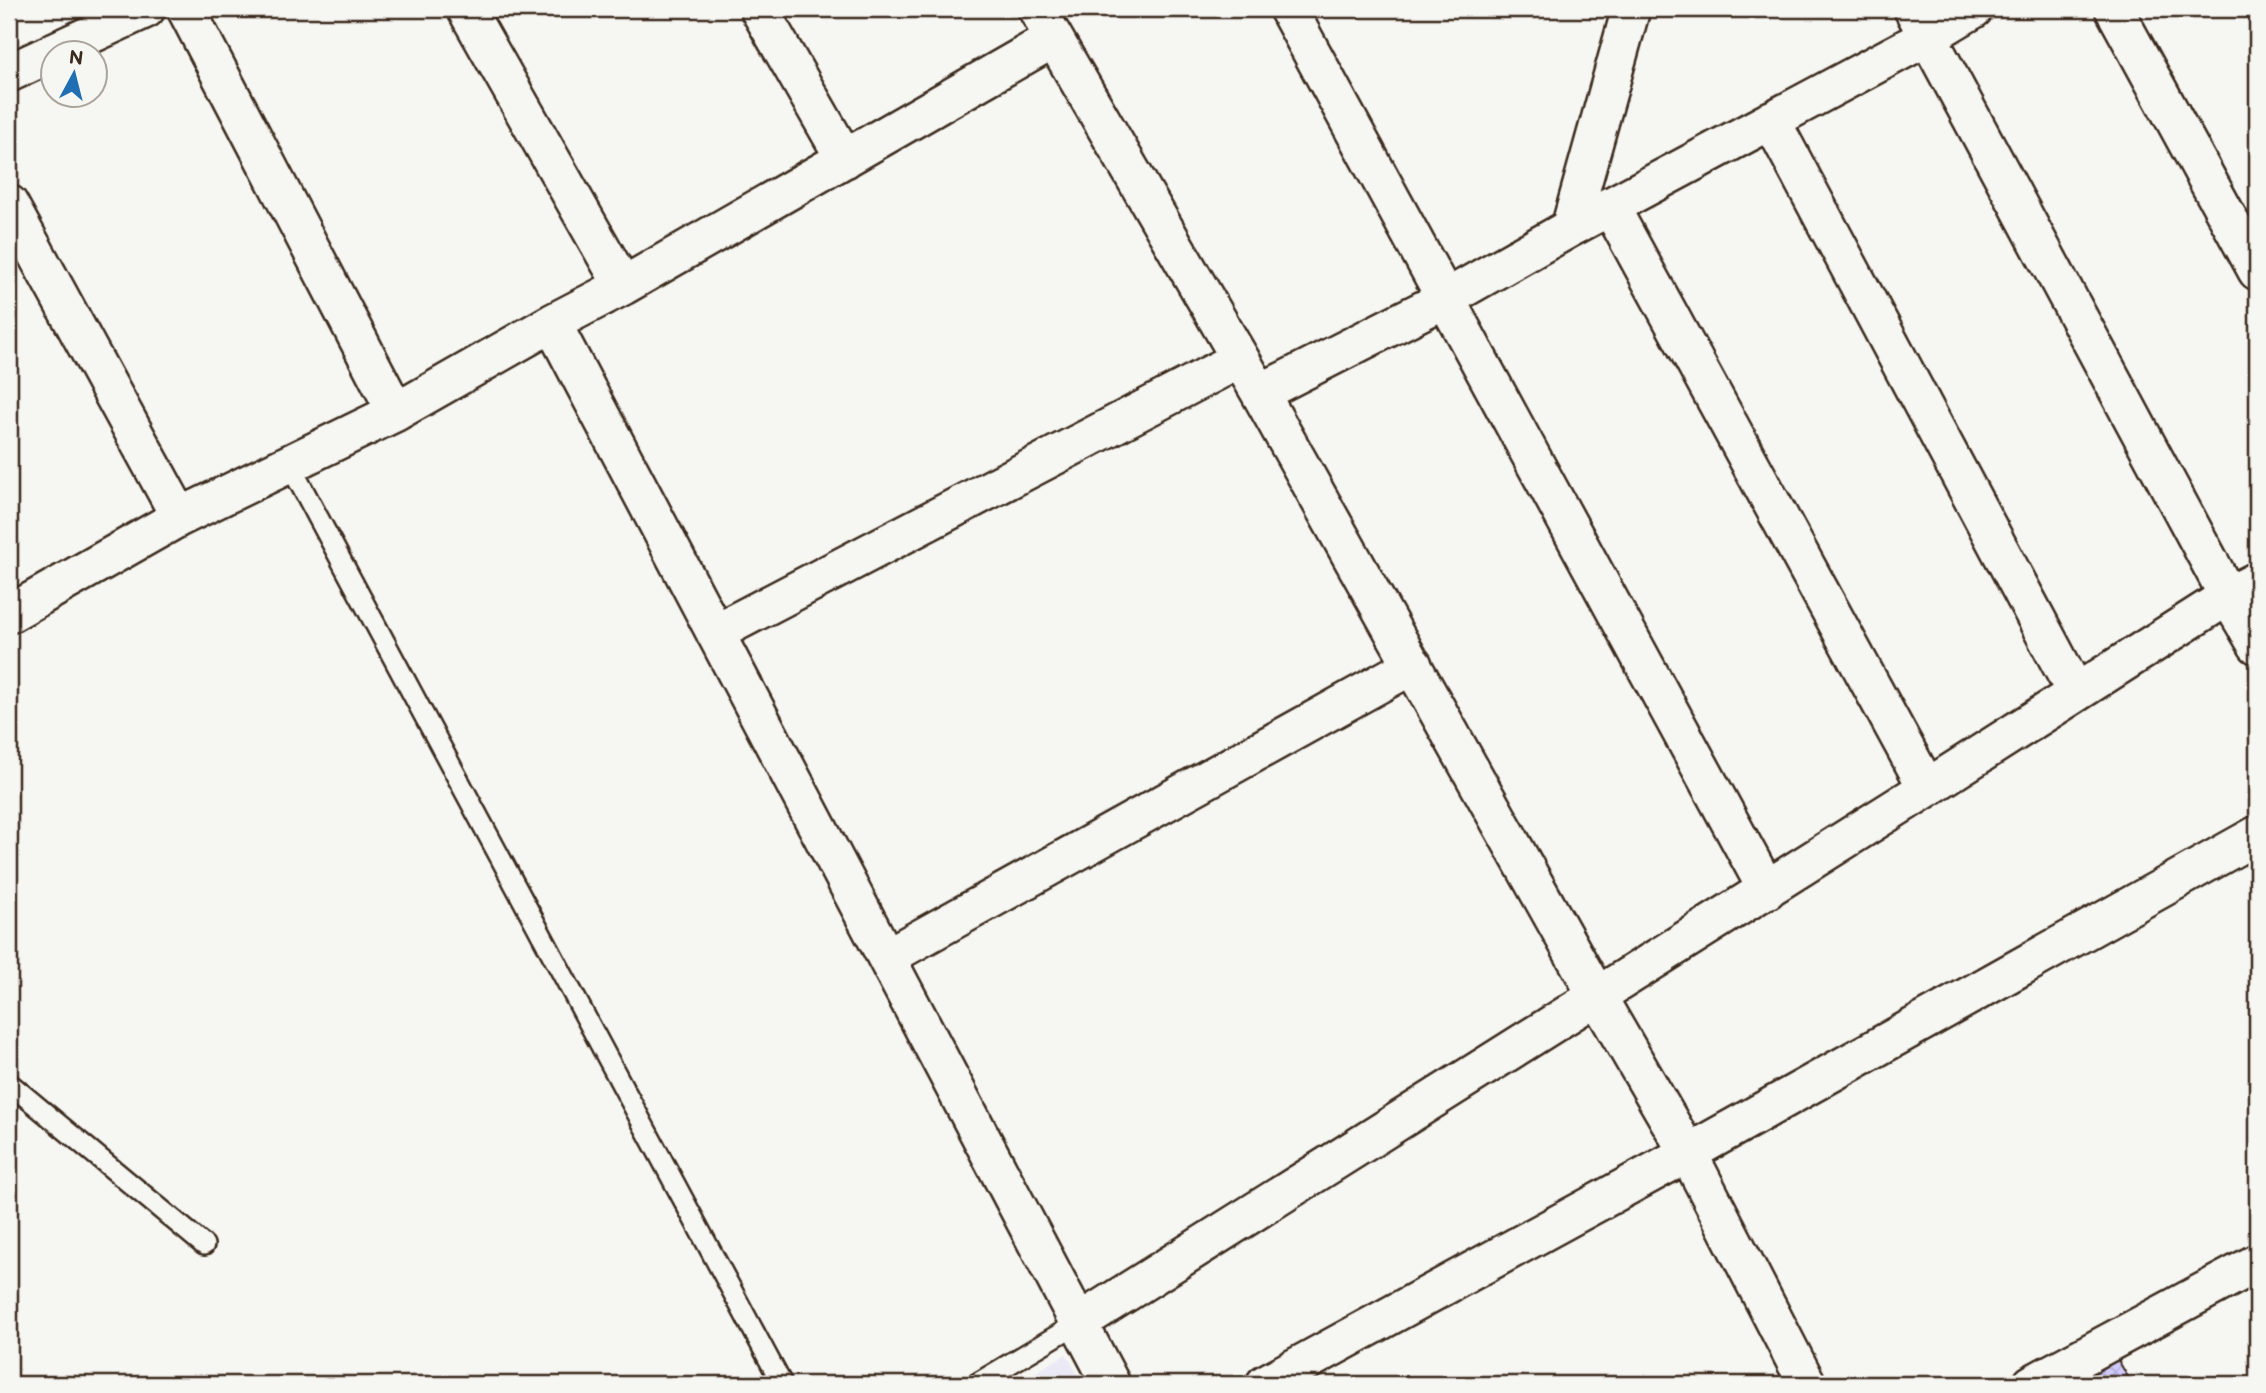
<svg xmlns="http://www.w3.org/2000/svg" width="2266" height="1393" font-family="'Balsamiq Sans',sans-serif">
<defs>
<pattern id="building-cross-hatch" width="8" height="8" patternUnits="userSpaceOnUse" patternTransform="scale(1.75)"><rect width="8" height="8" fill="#d0cbfe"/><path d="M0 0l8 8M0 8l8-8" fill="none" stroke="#b4aed9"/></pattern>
</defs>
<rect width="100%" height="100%" fill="#f6f6f2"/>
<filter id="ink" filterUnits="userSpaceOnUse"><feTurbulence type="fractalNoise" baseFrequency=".0143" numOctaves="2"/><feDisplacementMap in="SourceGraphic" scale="14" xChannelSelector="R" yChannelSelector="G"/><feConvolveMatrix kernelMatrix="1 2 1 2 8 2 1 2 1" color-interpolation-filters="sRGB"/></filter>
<g filter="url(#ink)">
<!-- built -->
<path fill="#ebe9f6" d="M1066,1354L1083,1384H1016Z"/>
<!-- building -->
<path fill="url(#building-cross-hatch)" stroke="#3b2a1e" stroke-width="2" d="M2117,1358L2132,1384H2068Z"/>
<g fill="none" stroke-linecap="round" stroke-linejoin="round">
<defs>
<path id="service" d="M290,465L782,1384
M9,1083L204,1245
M976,1384L1078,1323"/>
<path id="minor" d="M186,9L396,412
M466,9L623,286
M759,9L845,159
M1037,9L1260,393L1597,996L1688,1153L1807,1384
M1288,9L1767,890
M1913,9L2228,596L2257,645
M2114,9L2257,271
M53,52L146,9
M9,73L52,53
M1771,120L2076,693
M9,204L180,517
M1610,206L1927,788
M1570,228L1631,9
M552,323L1111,1384
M1260,393L1445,299L1570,228L1927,37L1974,9
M9,614L180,517L396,412L552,323L623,286L1053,39
M715,633L1240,359
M887,957L1413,665
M1078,1323L1927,788L2228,596L2257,581
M1265,1384L1688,1153L2257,835
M2032,1384L2257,1263"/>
</defs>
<!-- service casing -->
<use href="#service" stroke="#3b2a1e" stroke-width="24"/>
<!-- minor casing -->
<use href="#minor" stroke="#3b2a1e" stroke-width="42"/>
<!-- service -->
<use href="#service" stroke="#f6f6f2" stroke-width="19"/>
<!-- minor -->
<use href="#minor" stroke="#f6f6f2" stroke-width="37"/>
</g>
</g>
<!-- margin -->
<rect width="2266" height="1393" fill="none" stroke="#f6f6f2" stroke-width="35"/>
<rect x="18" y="18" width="2231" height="1358" fill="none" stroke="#3b2a1e" stroke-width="2.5" filter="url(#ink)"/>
<!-- north arrow -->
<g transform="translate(74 74) rotate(7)"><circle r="33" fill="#f6f6f2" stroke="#aba49d" stroke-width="2"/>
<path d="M0-5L12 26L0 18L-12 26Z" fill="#1f6fb2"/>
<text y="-10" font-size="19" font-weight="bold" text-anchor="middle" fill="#3b2a1e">N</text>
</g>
</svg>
